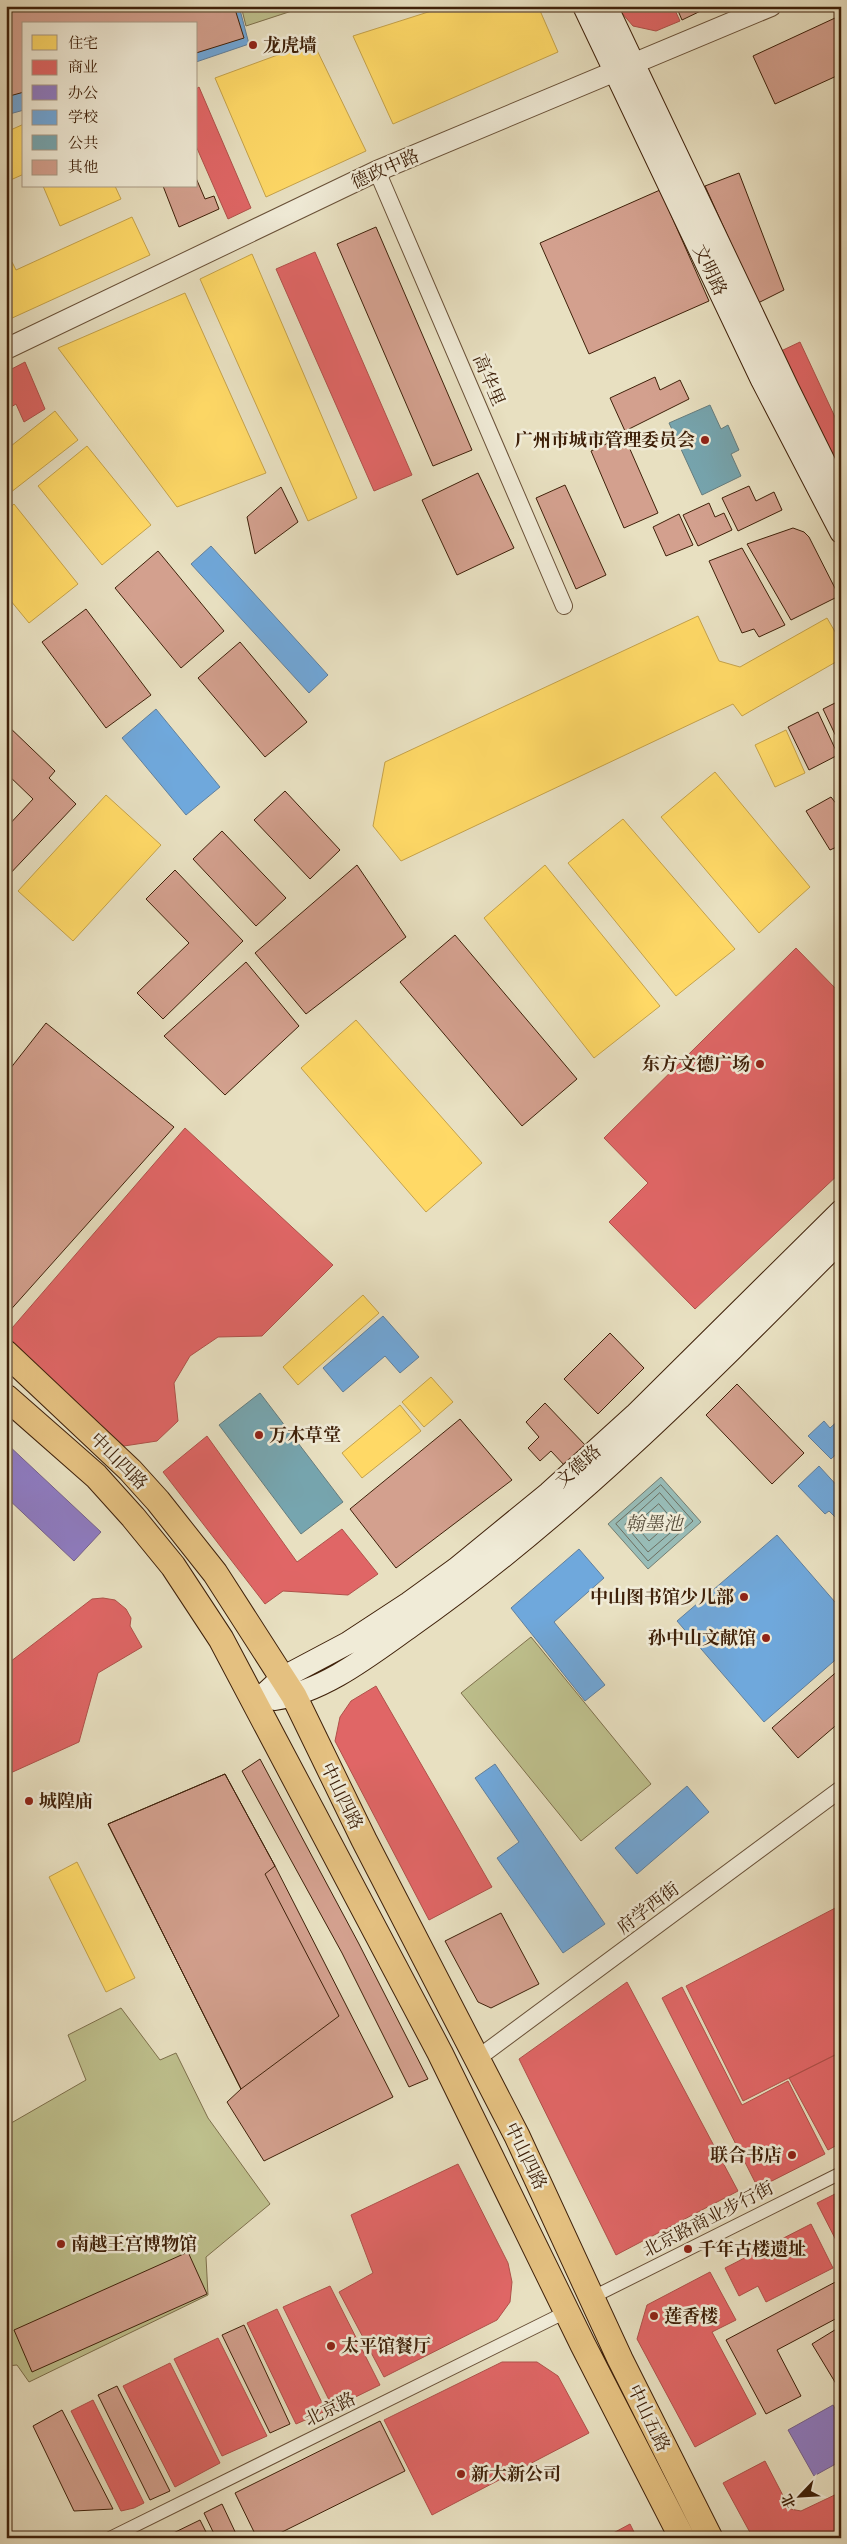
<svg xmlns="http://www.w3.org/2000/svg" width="847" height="2544" font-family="'IM FELL Double Pica','Noto Serif SC',serif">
<rect width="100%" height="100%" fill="#e8e0c1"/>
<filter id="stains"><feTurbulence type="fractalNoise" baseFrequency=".004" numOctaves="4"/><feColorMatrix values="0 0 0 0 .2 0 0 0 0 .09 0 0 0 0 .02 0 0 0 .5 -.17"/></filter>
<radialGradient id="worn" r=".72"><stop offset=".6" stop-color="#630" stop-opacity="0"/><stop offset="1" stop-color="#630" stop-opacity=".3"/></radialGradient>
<!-- green -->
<path fill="#bec08d" stroke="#7e704c" d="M241,6H307L246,26Z
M531,1637L651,1784L581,1841L461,1693Z
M121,2008L160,2060L176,2053L208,2118L270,2204L206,2257L208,2295L29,2382L17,2365L6,2366V2126L86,2080L68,2035Z"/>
<!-- water -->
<path fill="#98bcb7" stroke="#747e72" d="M661,1477L701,1522L648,1569L608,1524Z"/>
<!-- homes -->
<path fill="#ffd966" stroke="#c5a24a" d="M447,6H538L558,52L393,124L353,36Z
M313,42L366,151L266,197L215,78Z
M24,124V174L6,182V132Z
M43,186H115L121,199L60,226Z
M132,217L150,255L10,319L6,311V265L12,262L16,270Z
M252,254L357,498L308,521L200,279Z
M185,293L266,473L177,507L58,348Z
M55,411L78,440L6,496V450Z
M87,446L151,525L102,565L38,486Z
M14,504L78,584L29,623L6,595V511Z
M698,616L719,661L740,667L827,618L841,642V659L742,716L733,704L401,861L373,826L385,762Z
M786,730L805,773L775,787L755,745Z
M715,772L810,887L759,933L661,817Z
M106,795L161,845L73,941L18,891Z
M623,819L735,949L676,996L568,863Z
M545,865L660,1006L594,1058L484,918Z
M356,1020L482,1163L426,1212L301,1068Z
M363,1295L379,1313L298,1385L283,1367Z
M431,1377L453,1402L424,1427L402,1402Z
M400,1405L421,1431L362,1478L342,1453Z
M77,1862L135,1978L106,1992L49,1877Z"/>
<!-- shops -->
<path fill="#e06666" stroke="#b0514a" d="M616,6H673L680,21L656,31L633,26Z
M199,87L251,208L228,219L196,146V89Z
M315,252L412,475L374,491L276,269Z
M800,342L841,430V461L834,464L781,351Z
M25,362L45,409L24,422L16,404L6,410V372Z
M796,948L837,990L841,987V1172L695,1309L609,1222L648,1183L604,1138Z
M185,1128L333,1265L262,1336L218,1337L190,1356L174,1383L178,1421L157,1441L124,1446L6,1338V1335Z
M207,1436L297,1562L342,1529L378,1574L348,1595L283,1591L265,1604L163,1472Z
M103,1598L115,1600L126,1609L131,1618L130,1626L142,1647L98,1673L79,1742L6,1775V1665L92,1599Z
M376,1686L492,1887L429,1920L335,1741L340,1717L351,1701Z
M841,1905V2052L743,2101L686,1986Z
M627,1982L738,2191L616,2255L519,2059Z
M682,1987L742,2105L788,2081L825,2154L758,2188L662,1998Z
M841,2052V2143L828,2150L789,2078Z
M458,2164L508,2263L512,2282L510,2302L497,2320L384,2377L339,2292L373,2273L351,2215Z
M835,2194L841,2199V2250L817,2203Z
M811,2224L833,2268L766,2302L758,2286L739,2296L725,2268Z
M710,2272L736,2320L712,2332L756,2414L695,2447L637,2339L647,2305Z
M330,2286L380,2385L333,2408L283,2307Z
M277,2309L326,2411L296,2424L247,2323Z
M218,2338L267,2436L222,2456L174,2359Z
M502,2362H537L558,2376L589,2433L432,2515L384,2420Z
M170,2363L220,2463L175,2487L123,2386Z
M93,2400L144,2503L134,2508L121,2511L71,2411Z
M765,2461L790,2509L801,2511L841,2492V2538H753L723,2483Z
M630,2524L637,2538H604Z"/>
<!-- offices -->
<path fill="#8e7cc3" stroke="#76618c" d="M6,1443L101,1532L74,1561L6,1497Z
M833,2405L841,2418V2461L814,2476L788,2430Z"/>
<!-- schools -->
<path fill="#6fa8dc" stroke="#61809d" d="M6,6H239L249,44L196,62V24H24V110L6,115Z
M211,546L328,675L309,693L191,564Z
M156,709L220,787L186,815L122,738Z
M383,1316L419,1357L400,1373L385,1356L343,1392L323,1368Z
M841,1418V1450L831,1459L808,1436L824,1421L830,1428Z
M819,1466L841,1490V1523L829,1511L825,1514L798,1486Z
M777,1535L841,1609V1655L764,1722L677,1621Z
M579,1549L604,1578L554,1622L605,1685L585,1701L511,1608Z
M495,1764L605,1924L563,1953L497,1858L519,1842L475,1778Z
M687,1786L709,1812L637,1874L615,1848Z"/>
<!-- public -->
<path fill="#76a5af" stroke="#667d7e" d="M710,405L721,429L728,425L739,450L731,454L741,476L702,495L669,423Z
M260,1393L343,1502L301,1534L219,1425Z"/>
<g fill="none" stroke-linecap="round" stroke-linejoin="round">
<!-- shore -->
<path stroke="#6c6e60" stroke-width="1" d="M661,1485L693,1521L648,1561L616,1524Z
M660,1493L684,1521L648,1552L625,1525Z
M659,1504L673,1520L649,1541L635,1525Z"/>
</g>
<!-- building -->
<path fill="#d3a08e" stroke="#3f210a" d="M6,6H234L244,38L196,53V24H24V92L6,97Z
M676,6H711L682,20Z
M835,18L841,31V74L775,104L753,56Z
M739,173L784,290L758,303L705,186Z
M196,178L205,199L214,196L219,209L179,227L163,186H196Z
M660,190L709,301L589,354L540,243Z
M376,227L472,450L433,466L337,244Z
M655,377L660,390L680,380L689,399L625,431L610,398Z
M634,431L638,443L629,447L658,513L624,528L591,451Z
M478,473L514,548L457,575L422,500Z
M565,485L606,575L576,589L536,498Z
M749,486L756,501L774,492L782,510L738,531L722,498Z
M281,487L298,522L255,554L247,517Z
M709,503L715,517L724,513L732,530L698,546L683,515Z
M679,514L693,545L666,556L653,527Z
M793,528L804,532L809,537L839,596L791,620L747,544Z
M742,548L785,625L759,637L754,629L742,633L709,561Z
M158,551L224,631L181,668L115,588Z
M86,609L151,695L106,728L42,642Z
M240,642L307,722L265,757L198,678Z
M841,700V747L823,709Z
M818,712L838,755L809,770L788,727Z
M6,724L55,771L49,778L76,804L6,878V828L33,799L6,773Z
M285,791L340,850L310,879L254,820Z
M831,797L841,810V845L830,850L806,811Z
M222,831L286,898L256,926L193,859Z
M357,865L406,937L306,1014L255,953Z
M175,870L243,941L163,1019L137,993L189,943L146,899Z
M455,935L577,1079L522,1126L400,982Z
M246,962L299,1026L225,1095L164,1036Z
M46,1023L174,1127L6,1315V1074Z
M610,1333L644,1368L598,1414L564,1379Z
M737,1384L804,1453L772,1484L706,1415Z
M545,1403L587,1447L566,1467L551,1451L540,1461L528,1448L539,1437L526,1422Z
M460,1419L512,1480L396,1568L350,1509Z
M841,1668V1721L798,1758L772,1728Z
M260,1759L359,1944L428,2079L409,2087L342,1953L242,1771Z
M225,1774L275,1866L393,2097L264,2161L227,2102L241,2089L108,1824Z
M225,1774L275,1866L265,1874L339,2016L241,2089L108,1824Z
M501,1913L539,1984L491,2008L478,2002L445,1941Z
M188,2252L207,2294L32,2372L14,2330Z
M841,2279V2316L777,2350L801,2396L766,2414L726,2340Z
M244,2325L290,2424L270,2433L222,2335Z
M838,2328L841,2332V2392L812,2344Z
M117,2386L170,2491L150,2500L98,2395Z
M62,2410L113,2509L74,2511L33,2426Z
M380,2421L405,2471L270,2538H257L235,2493Z
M222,2504L238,2538H216L204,2513Z
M200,2520L209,2538H163Z"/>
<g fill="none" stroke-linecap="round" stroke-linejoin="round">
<defs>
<path id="pedestrian" d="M591,2298L841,2173
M110,2538L566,2312"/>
<path id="minor" d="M377,171L564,606
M478,2058L841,1789"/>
<path id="tertiary" d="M6,349L377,171L771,6"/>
<path id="secondary" d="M584,6L762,380L841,532
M606,6L788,389L841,496
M275,1699C325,1691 370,1655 411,1626C569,1515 705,1377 841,1240
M255,1703L282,1678L348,1643L409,1603L456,1569L549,1493L635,1415L841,1211"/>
<path id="primary" d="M6,1353L130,1470L158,1501L215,1573L294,1696L364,1840L517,2136L620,2359L710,2538
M6,1397L96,1476L133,1517L173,1566L221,1639L440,2053L583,2345L682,2538"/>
</defs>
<!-- pedestrian casing -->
<use href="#pedestrian" stroke="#695138" stroke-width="14"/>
<!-- minor casing -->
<use href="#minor" stroke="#695138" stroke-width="18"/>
<!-- tertiary casing -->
<use href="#tertiary" stroke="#695138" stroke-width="22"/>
<!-- secondary casing -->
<use href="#secondary" stroke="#3f210a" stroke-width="24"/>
<!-- primary casing -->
<use href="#primary" stroke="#3f210a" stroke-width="27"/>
<!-- pedestrian -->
<use href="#pedestrian" stroke="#f0ebd7" stroke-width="12"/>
<!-- minor -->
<use href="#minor" stroke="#f0ebd7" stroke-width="16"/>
<!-- tertiary -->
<use href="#tertiary" stroke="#f0ebd7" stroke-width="20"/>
<!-- secondary -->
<use href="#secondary" stroke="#f0ebd7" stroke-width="22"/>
<!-- primary -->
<use href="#primary" stroke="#e4c080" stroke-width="25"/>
</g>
<!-- markers -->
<g fill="#8f2418" stroke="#f0ebd7" stroke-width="2">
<circle cx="253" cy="45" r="5"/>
<circle cx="705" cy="440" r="5"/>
<circle cx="760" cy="1064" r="5"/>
<circle cx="259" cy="1435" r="5"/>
<circle cx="744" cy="1597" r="5"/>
<circle cx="766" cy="1638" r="5"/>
<circle cx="29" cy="1801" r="5"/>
<circle cx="792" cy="2155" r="5"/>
<circle cx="61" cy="2244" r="5"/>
<circle cx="688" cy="2249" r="5"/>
<circle cx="654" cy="2316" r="5"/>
<circle cx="331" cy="2346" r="5"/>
<circle cx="461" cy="2474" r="5"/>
</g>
<g text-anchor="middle" stroke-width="5" stroke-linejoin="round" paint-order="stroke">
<!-- poi labels -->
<g font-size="18" font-weight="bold" fill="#3f210a" stroke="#f0ebd7" text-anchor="start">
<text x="263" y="51">龙虎墙</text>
<text x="695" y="446" text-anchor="end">广州市城市管理委员会</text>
<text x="750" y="1070" text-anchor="end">东方文德广场</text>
<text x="269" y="1441">万木草堂</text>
<text x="734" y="1603" text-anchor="end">中山图书馆少儿部</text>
<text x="756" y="1644" text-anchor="end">孙中山文献馆</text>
<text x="39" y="1807">城隍庙</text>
<text x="782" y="2161" text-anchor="end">联合书店</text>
<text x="71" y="2250">南越王宫博物馆</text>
<text x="698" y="2255">千年古楼遗址</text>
<text x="664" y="2322">莲香楼</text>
<text x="341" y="2352">太平馆餐厅</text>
<text x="471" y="2480">新大新公司</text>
</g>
<!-- street labels -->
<g font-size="18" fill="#3f210a" stroke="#f0ebd7">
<text transform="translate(385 169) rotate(-24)" y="6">德政中路</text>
<text transform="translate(710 270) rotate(64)" y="6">文明路</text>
<text transform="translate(489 380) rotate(67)" y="6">高华里</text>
<text transform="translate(119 1461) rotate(45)" y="6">中山四路</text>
<text transform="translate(578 1466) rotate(-42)" y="6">文德路</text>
<text transform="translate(342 1796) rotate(64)" y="6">中山四路</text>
<text transform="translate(648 1908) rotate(-37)" y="6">府学西街</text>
<text transform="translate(526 2156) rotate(64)" y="6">中山四路</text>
<text transform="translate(708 2219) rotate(-27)" y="6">北京路商业步行街</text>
<text transform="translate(330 2409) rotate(-26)" y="6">北京路</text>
<text transform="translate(649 2418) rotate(64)" y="6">中山五路</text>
</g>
<!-- water labels -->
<g font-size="19" font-style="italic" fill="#5a503e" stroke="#f0ebd7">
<text x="654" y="1530">翰墨池</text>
</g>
</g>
<!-- margin -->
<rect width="847" height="2544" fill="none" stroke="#e8e0c1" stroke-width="25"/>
<rect x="8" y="8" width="832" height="2529" fill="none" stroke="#3f210a" stroke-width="2.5"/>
<rect x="12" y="12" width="822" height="2519" fill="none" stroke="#3f210a"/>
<!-- legend -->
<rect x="22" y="22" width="175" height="165" fill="#f0ebd7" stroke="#a99a85"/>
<rect x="32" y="35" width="25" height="15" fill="#ffd966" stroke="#a99a85"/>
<text x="68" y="48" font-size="15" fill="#3f210a">住宅</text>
<rect x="32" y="60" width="25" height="15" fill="#e06666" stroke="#a99a85"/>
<text x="68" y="72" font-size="15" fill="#3f210a">商业</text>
<rect x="32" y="85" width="25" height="15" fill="#8e7cc3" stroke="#a99a85"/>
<text x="68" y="98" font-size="15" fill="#3f210a">办公</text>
<rect x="32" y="110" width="25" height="15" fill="#6fa8dc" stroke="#a99a85"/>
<text x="68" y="122" font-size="15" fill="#3f210a">学校</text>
<rect x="32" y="135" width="25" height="15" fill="#76a5af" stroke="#a99a85"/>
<text x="68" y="148" font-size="15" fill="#3f210a">公共</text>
<rect x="32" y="160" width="25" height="15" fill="#d3a08e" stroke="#a99a85"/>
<text x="68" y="172" font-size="15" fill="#3f210a">其他</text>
<!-- north arrow -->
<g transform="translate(800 2496) rotate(245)" stroke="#f0ebd7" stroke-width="4" paint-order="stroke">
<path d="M0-4L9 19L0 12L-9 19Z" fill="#3f210a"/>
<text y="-8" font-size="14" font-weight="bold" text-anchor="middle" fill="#3f210a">北</text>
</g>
<rect width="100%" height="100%" filter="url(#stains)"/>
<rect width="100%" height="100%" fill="url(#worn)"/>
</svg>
